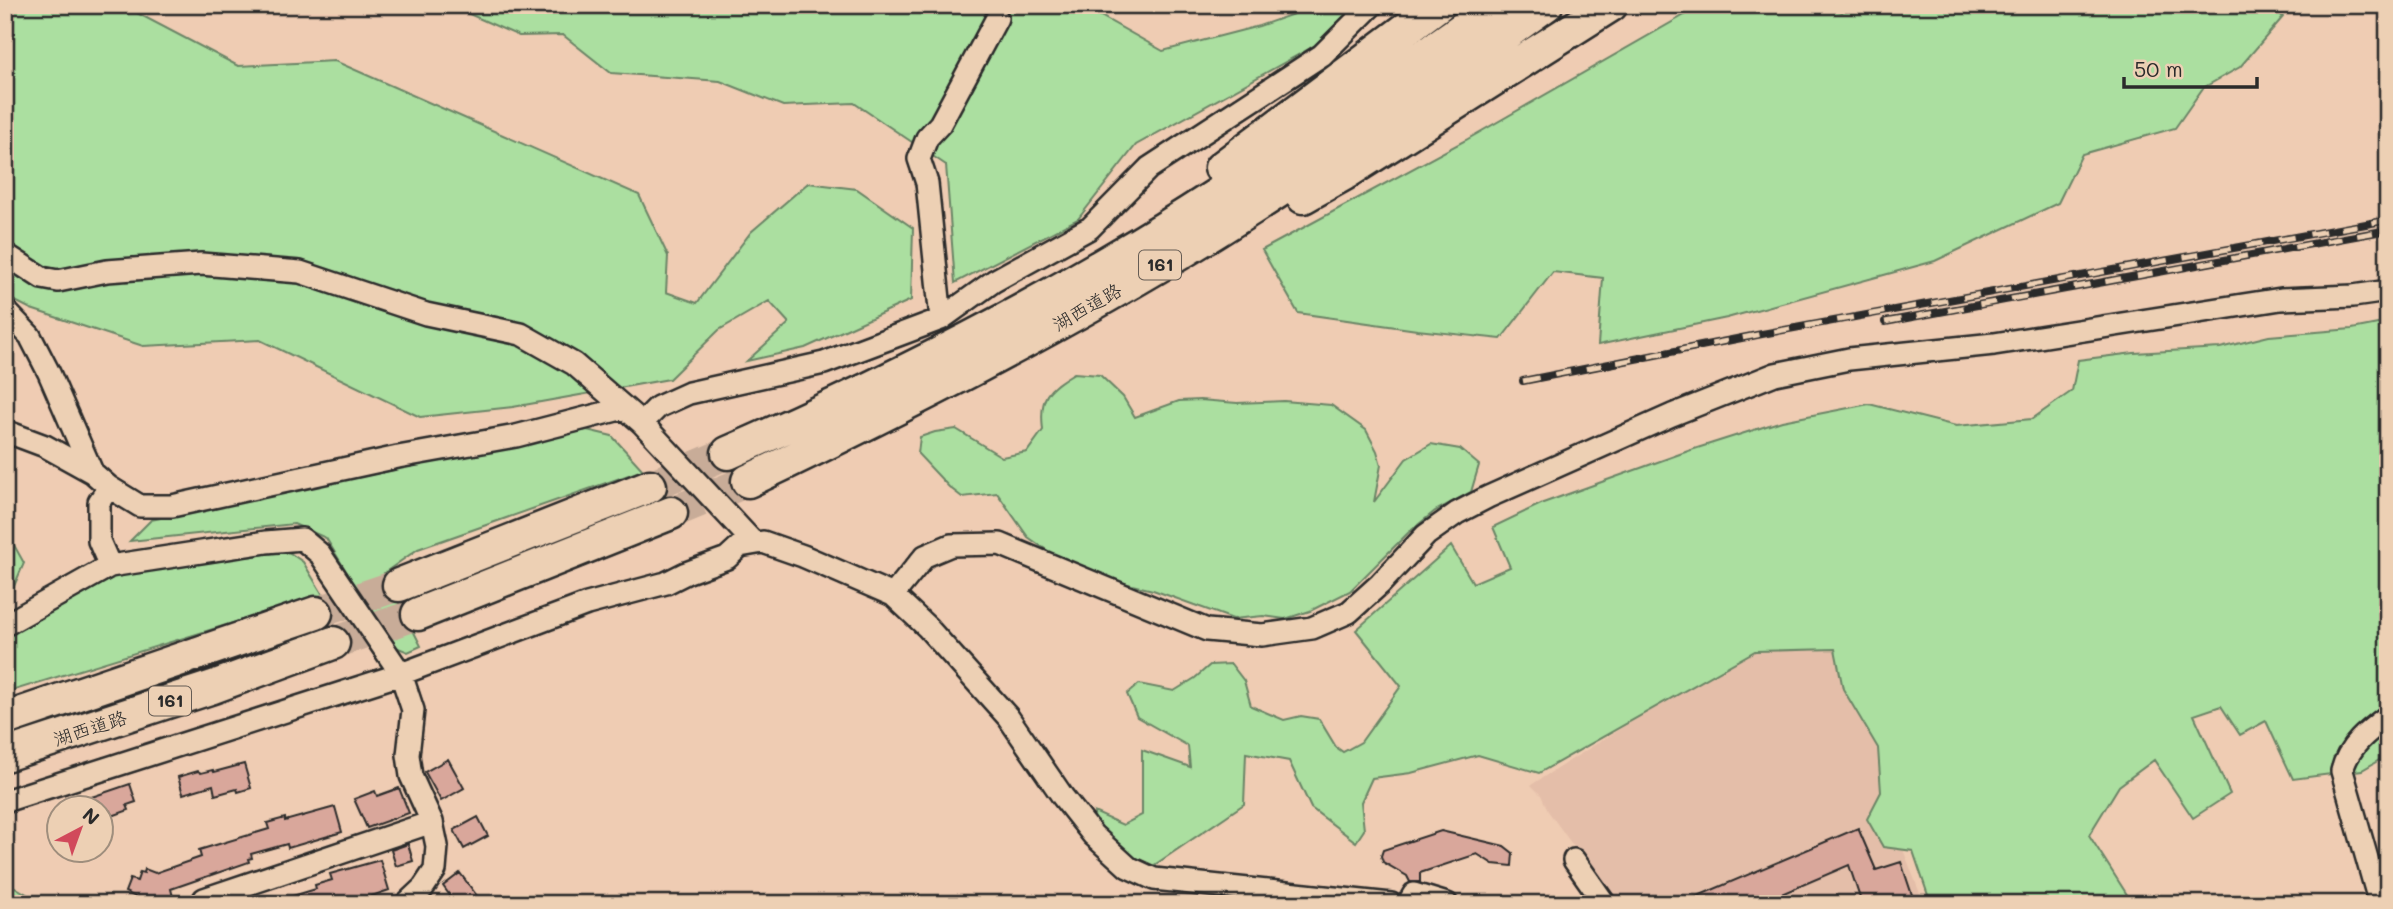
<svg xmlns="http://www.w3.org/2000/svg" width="2393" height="909" font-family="Mali,'Klee One',sans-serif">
<rect width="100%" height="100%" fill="#efccb3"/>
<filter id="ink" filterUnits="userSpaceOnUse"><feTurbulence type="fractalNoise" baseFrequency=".0143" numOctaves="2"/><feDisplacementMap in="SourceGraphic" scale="14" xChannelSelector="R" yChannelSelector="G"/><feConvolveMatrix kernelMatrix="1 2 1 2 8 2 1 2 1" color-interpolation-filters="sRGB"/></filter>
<g filter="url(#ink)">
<!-- built -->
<path fill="#e4bea9" d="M1758,642L1848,648L1899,806L1889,813L1924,904H1615L1548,811L1541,795L1531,785Z"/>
<!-- green -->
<path fill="#abdfa0" stroke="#6b8566" stroke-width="2" d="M5,5H122L238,66L335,61L639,195L668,256L666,292L697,303L751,232L808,183L857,189L913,228L911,300L805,348L747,361L789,323L769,301L719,330L669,379L513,407L420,417L260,340L143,346L31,309L5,296Z
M449,5H1090L1092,11L1163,51L1259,26L1319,5H1355L1314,46L1136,145L1078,219L955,283L946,165L854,103L783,106L720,81L611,73L563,35L519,36Z
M1702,5H1821L1842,12L1853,5H2272L2283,17L2240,67L2203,88L2175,128L2082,154L2058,203L1935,261L1727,318L1598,345L1603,278L1553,272L1501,339L1417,330L1298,313L1262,250L1466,140Z
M2388,322V755L2362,770L2293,779L2266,721L2240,735L2221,706L2194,715L2230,794L2193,818L2154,760L2119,786L2089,835L2133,904H1931L1913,851L1883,847L1867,819L1881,792L1878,748L1843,689L1835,649L1755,651L1539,773L1478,755L1411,773L1372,778L1361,802L1364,830L1356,842L1311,808L1289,761L1246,753L1244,804L1150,868L1124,855L1095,830L1094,812L1123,825L1142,815V750L1190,767L1188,746L1137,717L1127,694L1139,684L1174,691L1195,678L1210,665L1231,664L1244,681L1251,706L1284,720L1301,716L1319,719L1336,747L1343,752L1361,742L1401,686L1356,630L1451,546L1473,583L1510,567L1493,527L1543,503L1691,450L1782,421L1869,404L1956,426L2032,419L2072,391L2078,360L2134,353L2220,348L2269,336L2352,329Z
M1074,373L1100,375L1123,397L1135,417L1179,401L1200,400L1237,403L1284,401L1331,405L1366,430L1377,451L1381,465L1374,502L1406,459L1431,444L1460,449L1479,465L1471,492L1435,511L1408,533L1350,591L1310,611L1285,619L1263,616L1233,619L1153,590L1115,581L1058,558L1028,537L997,493L962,497L949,487L918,454L920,437L935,432L956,429L1002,457L1027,452L1043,430C1039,397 1047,389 1074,373Z
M587,430L612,436L643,470L418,549L384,573L421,646L408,652L391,645L326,538L294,524L130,541L151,520Z
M5,529L24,563L8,600L5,602Z
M287,551L303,562L323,595L5,693V637L116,576Z
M5,881L43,904H5Z"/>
<!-- building -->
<path fill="#d9a79b" stroke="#2b2b2b" stroke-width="2" d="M448,759L464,788L441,801L425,772Z
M244,764L251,788L238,792L237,789L215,795L213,785L183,794L178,777L198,771L201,773L213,770L214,772Z
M130,784L136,802L127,805L129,810L112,816L110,811L102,814V808H68V805Z
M399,788L409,813L367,828L354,799L375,791L377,796Z
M335,807L342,832L288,848L287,844L251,854L252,858L248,859L249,862L171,889L173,897L164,900L150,904L125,892L130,879L137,881L140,872L144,873L145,869L155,873L201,857L199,850L269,829L267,823L285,818V821Z
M478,817L488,836L464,849L454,830Z
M1858,828L1876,870L1901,862L1915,904H1862L1849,865L1758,904H1679Z
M1441,831L1504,846L1513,853L1512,866L1493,864L1477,854L1420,873V882H1410L1407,876L1383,862L1381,856L1383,850Z
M408,844L413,861L396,866L391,850Z
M380,860L389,890L349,904H279V900L316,889L315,885L332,880L330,874Z
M460,873L483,904H456L443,886Z"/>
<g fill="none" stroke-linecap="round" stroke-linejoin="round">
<!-- highway-tunnel -->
<path stroke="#c8ac98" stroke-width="32" stroke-dasharray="32 16" stroke-linecap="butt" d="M650,486L728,453
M671,513L748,481
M316,613L399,585
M333,643L418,614"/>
<defs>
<path id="minor" d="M5,254L42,278L58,281L107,271L201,264L300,272L426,314L521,334L574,364L642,423L753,542
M5,310L30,336L49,373L92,472
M941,319L927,183L919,159L927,138L940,124L997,18
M642,423L658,407L689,393L824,363L941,319L994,281L1090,228L1149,168L1322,55L1372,5
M5,431L45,446L92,472L109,487L140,506H172L398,457L516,436L624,408
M109,487L99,502V541L110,566
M893,595L925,556L951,545L1000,544L1207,630L1262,635L1312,628L1349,612L1380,584L1426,535L1457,513L1488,497L1672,415L1775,374L1849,359L1994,344L2281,299L2353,296L2388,291
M5,625L110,566L266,542L302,539L320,554L401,674L413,710L408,755L411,776L432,822L437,846L435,870L423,888L406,904
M5,801L401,674L587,604L666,583L686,573L727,558L740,546L763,542L803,556L893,595L927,627L1008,717L1063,797L1093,835L1128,867L1154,879L1391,904
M1574,860L1605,904
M206,904L204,899L432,822
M1408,904L1414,894L1447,904
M2380,904L2342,771C2348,746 2368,731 2388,716"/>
<path id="highway" d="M1221,168L1438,5
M1303,197L1344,174L1611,5
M728,453C861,395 991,331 1116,257C1192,213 1265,163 1338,114C1391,78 1444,43 1495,5
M748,481C905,406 1057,329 1205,238C1322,166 1434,85 1546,5
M399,585L650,486
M418,614L671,513
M5,719L316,613
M5,755L213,687L333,643"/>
</defs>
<!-- minor casing -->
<use href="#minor" stroke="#2b2b2b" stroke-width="26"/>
<!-- highway casing -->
<use href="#highway" stroke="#2b2b2b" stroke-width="37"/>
<!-- minor -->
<use href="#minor" stroke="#edd0b4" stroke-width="21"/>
<!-- highway -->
<use href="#highway" stroke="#edd0b4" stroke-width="32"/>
<defs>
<path id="rail" d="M1885,322L2388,230
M1523,381L1762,334L2388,220"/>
</defs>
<!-- rail casing -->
<use href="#rail" stroke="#2b2b2b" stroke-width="8"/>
<!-- rail -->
<use href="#rail" stroke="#edd0b4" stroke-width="5" stroke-dasharray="16" stroke-linecap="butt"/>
</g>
</g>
<g text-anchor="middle" stroke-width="5" stroke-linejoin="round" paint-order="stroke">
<!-- shield labels -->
<g fill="#edd0b4" stroke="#655c54" stroke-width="2">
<rect x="1139" y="250.5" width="42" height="29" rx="5"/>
<rect x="149" y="686.5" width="42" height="29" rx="5"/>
</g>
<g font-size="18" font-weight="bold" fill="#2b2b2b">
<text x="1160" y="271">161</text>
<text x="170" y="707">161</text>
</g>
<!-- street labels -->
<g font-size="19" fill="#2b2b2b" stroke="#edd0b4">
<text transform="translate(1087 307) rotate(-30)" y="7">湖西道路</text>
<text transform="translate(90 728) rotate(-18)" y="7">湖西道路</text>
</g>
</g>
<!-- margin -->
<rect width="2393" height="909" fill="none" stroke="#edd0b4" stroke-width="28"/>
<rect x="14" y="14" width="2365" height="881" fill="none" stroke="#2b2b2b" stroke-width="2.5" filter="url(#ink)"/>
<!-- north arrow -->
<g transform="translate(80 829) rotate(41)"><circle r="33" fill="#edd0b4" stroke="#9f8e7d" stroke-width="2"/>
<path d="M0-5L12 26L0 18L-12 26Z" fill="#d1495b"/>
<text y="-10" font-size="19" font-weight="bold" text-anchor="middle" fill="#2b2b2b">N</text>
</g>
<!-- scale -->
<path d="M2124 77v10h133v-10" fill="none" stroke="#2b2b2b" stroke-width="3.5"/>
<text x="2134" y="77" font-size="21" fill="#2b2b2b" stroke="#edd0b4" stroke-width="5" paint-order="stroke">50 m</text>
</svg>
